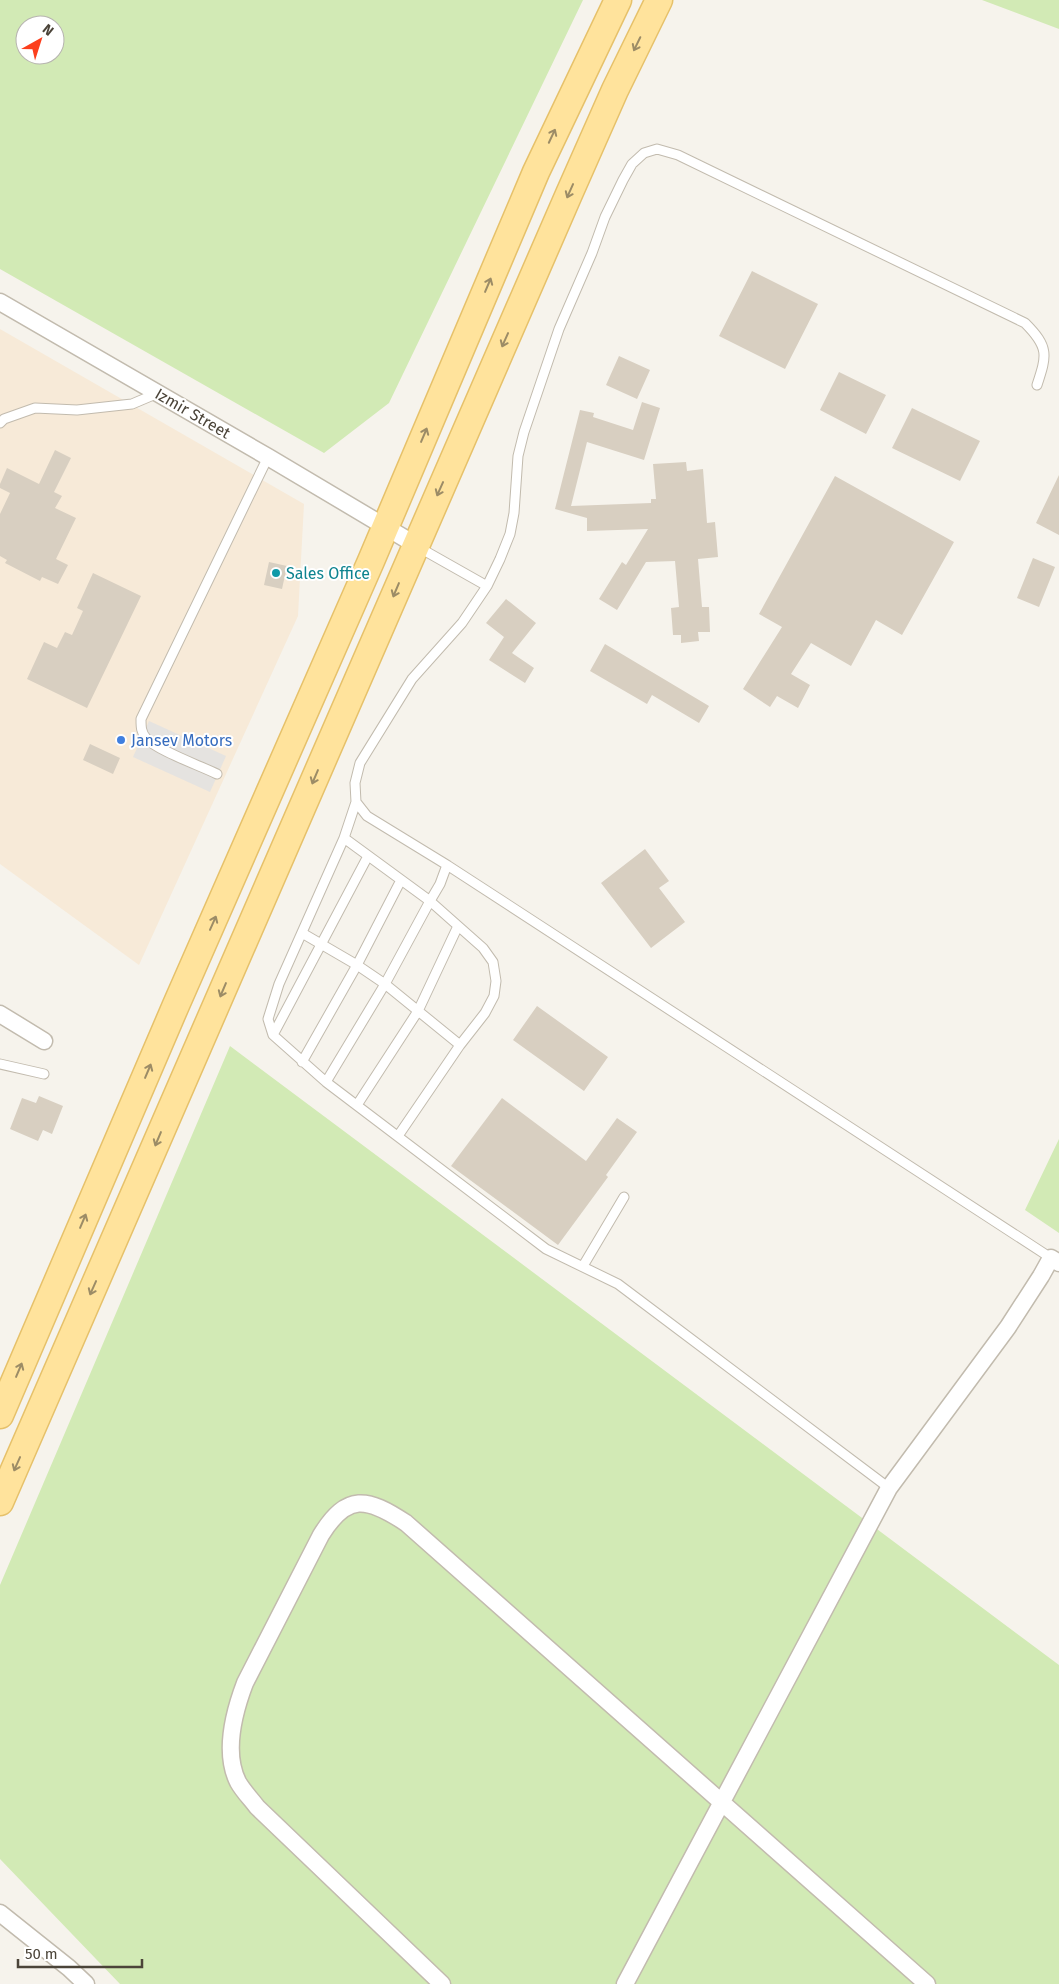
<svg xmlns="http://www.w3.org/2000/svg" width="1059" height="1984" font-family="'Fira Sans',sans-serif">
<rect width="100%" height="100%" fill="#f6f3ec"/>
<!-- commercial -->
<path fill="#f7ead8" d="M0,329L304,504L298,616L139,965L0,864Z"/>
<!-- green -->
<path fill="#d2eab5" fill-rule="evenodd" d="M0,0H583L389,403L324,453L0,269ZM25,25H55V55H25Z
M982,0H1059V29Z
M230,1046L1059,1665V1984H120L0,1859V1585Z
M1059,1139V1233L1025,1210Z"/>
<!-- parking -->
<path fill="#e5e3e0" d="M149,721L226,756L210,792L133,757Z"/>
<!-- building -->
<path fill="#d8cfc1" d="M752,271L818,304L785,369L719,336Z
M619,356L650,370L637,399L606,385Z
M839,372L886,395L866,434L820,410Z
M642,402L660,408L644,460L587,442L571,506L651,503V499H656L653,464L686,462L687,471L703,469L707,523L715,522L718,557L698,559L702,607H709L710,632H698L699,641L681,643V635H673L671,608L679,607L675,561L646,562L617,610L599,599L622,562L626,565L648,529L587,531V518L555,509L580,410L594,413L593,417L633,430Z
M912,408L980,441L960,481L892,448Z
M55,450L71,458L54,492L62,496L55,508L76,518L56,559L68,565L58,584L42,577L40,581L5,563L7,560L0,556V514L10,493L0,488V484L7,468L39,484Z
M1059,475V535L1036,523Z
M835,476L954,542L902,635L876,620L851,666L811,643L791,674L810,685L798,708L777,696L770,707L743,689L782,627L759,614Z
M1033,558L1055,567L1039,607L1017,598Z
M269,562L287,566L282,589L264,585Z
M93,573L141,596L87,708L27,679L44,642L57,648L65,632L72,635L83,611L77,608Z
M506,599L536,623L512,653L534,668L525,683L489,660L504,637L486,623Z
M605,644L709,706L699,723L652,695L647,704L590,671Z
M90,744L120,758L113,774L83,760Z
M645,849L669,881L659,888L685,922L651,948L601,883Z
M537,1006L608,1057L584,1091L513,1040Z
M39,1096L63,1106L52,1134L43,1130L38,1141L10,1129L22,1098L36,1103Z
M502,1098L586,1161L617,1118L637,1132L606,1175L608,1177L558,1245L451,1166Z"/>
<g fill="none" stroke-linecap="round" stroke-linejoin="round">
<defs>
<path id="service" d="M1037,385C1047,355 1049,347 1025,323L678,155L657,149L644,153L632,164L623,180L605,217L592,253L559,329L524,432L518,456L514,513L510,534L500,559L487,586L462,623L412,679L360,763L355,783L356,802L367,816L447,865L1051,1258
M0,423L4,419L35,408L77,410L132,404L158,393
M418,547L487,586
M217,774C201,766 156,750 146,738C141,732 141,727 141,719L268,457
M344,838L279,984L268,1019L273,1035L326,1082L546,1249L618,1284L889,1488
M302,933L357,965L385,984L460,1045
M273,1035L368,856
M302,1062L357,965L401,880
M0,1064L44,1074
M326,1082L385,984L430,901L344,838L356,802
M357,1105L418,1011L458,926
M398,1136L460,1045L485,1013L494,996L496,981L493,962L483,948L430,901L440,884L447,865
M583,1266L624,1197"/>
<path id="minor" d="M0,302L268,457L416,545
M0,1014L44,1041
M0,1913L69,1968L86,1984
M442,1984L257,1807C251,1799 243,1791 238,1782C223,1752 234,1712 245,1683L321,1535C347,1493 367,1497 406,1523L927,1984
M625,1984L889,1488L1008,1327L1041,1276L1051,1258L1059,1263"/>
<path id="primary" d="M0,1415L176,1005L371,561L536,172L618,0
M0,1502L569,194L615,90L659,0"/>
</defs>
<!-- service casing -->
<use href="#service" stroke="#c2bbae" stroke-width="11"/>
<!-- minor casing -->
<use href="#minor" stroke="#c2bbae" stroke-width="19"/>
<!-- primary casing -->
<use href="#primary" stroke="#e6c16a" stroke-width="29"/>
<!-- service -->
<use href="#service" stroke="#fff" stroke-width="9"/>
<!-- minor -->
<use href="#minor" stroke="#fff" stroke-width="16"/>
<!-- primary -->
<use href="#primary" stroke="#ffe39c" stroke-width="26"/>
</g>
<!-- one-way arrows -->
<defs><path id="oneway-shaft" d="M-6 0H5M1.5-3L5.5 0L1.5 3" fill="none" stroke-width="1.6" stroke-linecap="round" stroke-linejoin="round" transform="scale(1.25)"/></defs>
<g stroke="#9c8c66">
<use href="#oneway-shaft" transform="translate(637 44) rotate(116)"/>
<use href="#oneway-shaft" transform="translate(552 136) rotate(-65)"/>
<use href="#oneway-shaft" transform="translate(570 191) rotate(114)"/>
<use href="#oneway-shaft" transform="translate(488 285) rotate(-67)"/>
<use href="#oneway-shaft" transform="translate(505 340) rotate(114)"/>
<use href="#oneway-shaft" transform="translate(424 435) rotate(-67)"/>
<use href="#oneway-shaft" transform="translate(440 489) rotate(114)"/>
<use href="#oneway-shaft" transform="translate(396 590) rotate(113)"/>
<use href="#oneway-shaft" transform="translate(315 777) rotate(113)"/>
<use href="#oneway-shaft" transform="translate(213 923) rotate(-66)"/>
<use href="#oneway-shaft" transform="translate(223 990) rotate(113)"/>
<use href="#oneway-shaft" transform="translate(148 1071) rotate(-67)"/>
<use href="#oneway-shaft" transform="translate(158 1139) rotate(113)"/>
<use href="#oneway-shaft" transform="translate(83 1221) rotate(-67)"/>
<use href="#oneway-shaft" transform="translate(93 1288) rotate(114)"/>
<use href="#oneway-shaft" transform="translate(19 1370) rotate(-67)"/>
<use href="#oneway-shaft" transform="translate(17 1464) rotate(114)"/>
</g>
<!-- markers -->
<circle fill="#0f9aa8" stroke="#fff" stroke-width="2" cx="276" cy="573" r="5"/>
<circle fill="#3f7fe0" stroke="#fff" stroke-width="2" cx="121" cy="740" r="5"/>
<g text-anchor="middle" stroke-width="4" stroke-linejoin="round" paint-order="stroke">
<!-- street labels -->
<g font-size="16" fill="#4b4439" stroke="#fff">
<text transform="translate(193 413) rotate(30)" y="6">Izmir Street</text>
</g>
<!-- culture labels -->
<g font-size="16" fill="#0d838f" stroke="#fff" text-anchor="start">
<text x="286" y="579">Sales Office</text>
</g>
<!-- shop labels -->
<g font-size="16" fill="#366cbe" stroke="#fff" text-anchor="start">
<text x="131" y="746">Jansev Motors</text>
</g>
</g>
<!-- north arrow -->
<g transform="translate(40 40) rotate(39)"><circle r="24" fill="#ffffff" stroke="#b7b4b0"/>
<path d="M0-4L9 19L0 12L-9 19Z" fill="#fc3f1d"/>
<text y="-8" font-size="14" font-weight="bold" text-anchor="middle" fill="#4b4439">N</text>
</g>
<!-- scale -->
<path d="M18 1959v8h124v-8" fill="none" stroke="#4b4439" stroke-width="2.5"/>
<text x="25" y="1959" font-size="15" fill="#4b4439" stroke="#ffffff" stroke-width="4" paint-order="stroke">50 m</text>
</svg>
